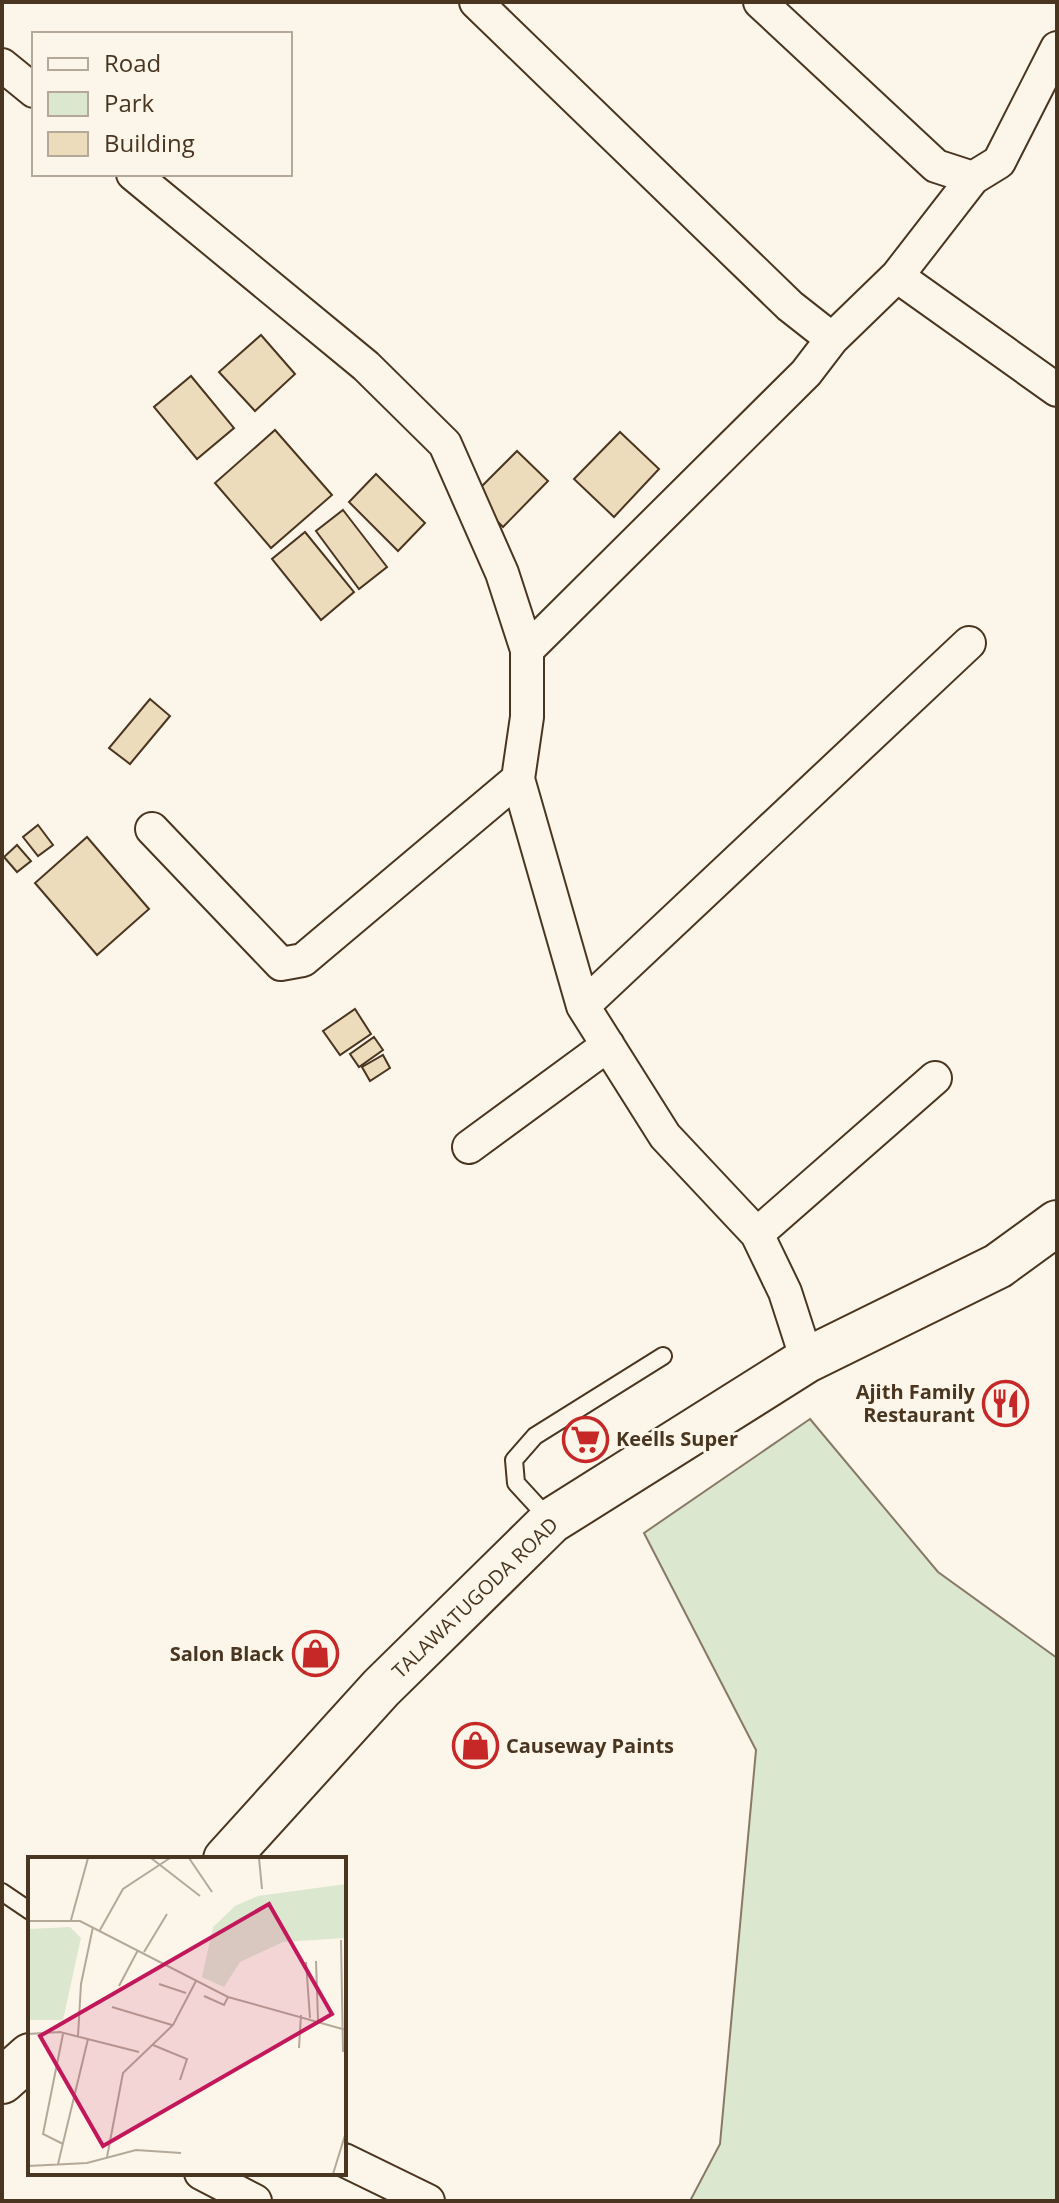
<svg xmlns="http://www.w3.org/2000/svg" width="1059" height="2203" font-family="'Open Sans',sans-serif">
<rect width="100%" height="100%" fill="#fbf6e9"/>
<!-- green -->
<path fill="#dce7d0" stroke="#887966" stroke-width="2" d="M810,1419L938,1572L1057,1658V2201H690L720,2144L756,1750L644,1533Z"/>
<!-- building -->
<path fill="#ecdcbc" stroke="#4a3520" stroke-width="2" d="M261,335L295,374L255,411L219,372Z
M191,376L234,428L197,459L154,407Z
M275,430L332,495L271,548L215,483Z
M620,432L659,469L614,517L574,479Z
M517,451L548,481L503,527L472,496Z
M376,474L425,523L398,551L349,502Z
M343,510L387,567L359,589L316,531Z
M305,532L354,592L321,620L272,559Z
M150,699L170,716L130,764L109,748Z
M38,825L53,845L38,856L23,837Z
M87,837L149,909L97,955L35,883Z
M17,845L31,861L17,872L4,857Z
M355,1009L371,1034L340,1055L323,1031Z
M374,1037L383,1050L359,1067L350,1054Z
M383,1055L390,1068L370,1081L362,1067Z"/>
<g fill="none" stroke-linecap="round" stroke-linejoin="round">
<defs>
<path id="lane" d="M550,1520L516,1483L514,1460L535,1436L663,1356
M2,1892L30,1911"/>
<path id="street" d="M476,2L790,306L832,339
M760,2L936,166L973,178
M2,65L34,91
M133,174L366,366L445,444L502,573L527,650V717L518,779L583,1006L665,1136L757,1234L785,1292L807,1360
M897,276L1057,390
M527,650L806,373L832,339L897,276L973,178L999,162L1057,48
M152,829L281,964L303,960L518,779
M583,1006L969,643
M469,1147L608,1045
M757,1234L935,1078
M344,2160L428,2201
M201,2173L255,2201"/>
<path id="primary" d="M226,1859L381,1688L551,1521L807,1360L998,1266L1057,1223
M2,2081L30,2056"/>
</defs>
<!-- lane casing -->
<use href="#lane" stroke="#4a3520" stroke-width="20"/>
<!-- street casing -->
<use href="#street" stroke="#4a3520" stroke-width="36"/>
<!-- primary casing -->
<use href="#primary" stroke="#4a3520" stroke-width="48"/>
<!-- lane -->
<use href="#lane" stroke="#fbf6e9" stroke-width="16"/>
<!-- street -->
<use href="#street" stroke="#fbf6e9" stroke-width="32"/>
<!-- primary -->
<use href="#primary" stroke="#fbf6e9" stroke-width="44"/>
</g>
<!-- icons -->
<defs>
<symbol id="restaurant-ring" viewBox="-11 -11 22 22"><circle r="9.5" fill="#fbf6e9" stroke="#c62828" stroke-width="1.5"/><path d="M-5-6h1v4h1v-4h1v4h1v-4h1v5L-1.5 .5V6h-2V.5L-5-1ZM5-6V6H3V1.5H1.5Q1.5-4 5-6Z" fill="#c62828"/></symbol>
<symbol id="supermarket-ring" viewBox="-11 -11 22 22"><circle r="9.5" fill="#fbf6e9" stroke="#c62828" stroke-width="1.5"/><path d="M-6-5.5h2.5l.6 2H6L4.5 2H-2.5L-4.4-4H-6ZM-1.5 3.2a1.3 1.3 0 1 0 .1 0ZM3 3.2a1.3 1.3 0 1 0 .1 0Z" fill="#c62828"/></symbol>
<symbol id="shop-ring" viewBox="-11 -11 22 22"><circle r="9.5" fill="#fbf6e9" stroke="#c62828" stroke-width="1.5"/><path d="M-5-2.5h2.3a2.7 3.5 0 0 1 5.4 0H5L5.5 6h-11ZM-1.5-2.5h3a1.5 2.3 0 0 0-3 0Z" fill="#c62828"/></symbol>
</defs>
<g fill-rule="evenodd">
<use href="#restaurant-ring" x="980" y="1378" width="51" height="51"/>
<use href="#supermarket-ring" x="560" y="1414" width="51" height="51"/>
<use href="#shop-ring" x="290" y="1628" width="51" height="51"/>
<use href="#shop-ring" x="450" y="1720" width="51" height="51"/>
</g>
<g text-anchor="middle" stroke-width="6" stroke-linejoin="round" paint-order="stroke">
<!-- poi labels -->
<g font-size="20" font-weight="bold" fill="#4a3520" stroke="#fbf6e9" text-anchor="end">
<text x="975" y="1399">Ajith Family<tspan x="975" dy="23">Restaurant</tspan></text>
<text x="616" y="1446" text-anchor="start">Keells Super</text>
<text x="284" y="1661">Salon Black</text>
<text x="506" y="1753" text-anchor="start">Causeway Paints</text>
</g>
<!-- street labels -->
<g font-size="20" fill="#4a3520" stroke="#fbf6e9">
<text transform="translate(475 1598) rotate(-44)" y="7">TALAWATUGODA ROAD</text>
</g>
</g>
<!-- overview -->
<g transform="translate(28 1857)">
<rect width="318" height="318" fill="#fbf6e9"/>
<path d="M318,27V81L255,85L212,105L196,130L174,120L185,70L207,49L230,39ZM42,70L53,81L35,163H0V72Z" fill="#dce7d0"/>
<path fill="none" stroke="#b4a999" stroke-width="2" d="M123,1L172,39M161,1L184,35M231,1L234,32M43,63L60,1M0,64H52L200,140L318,173M72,73L95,32L142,1M313,83L315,195M116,95L139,57M288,104L290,163M278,105L282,161M131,127L158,136M91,129L110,93M176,139L196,148L200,140M84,150L144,168M0,177L32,175L111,195M50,179L53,127L65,70M125,188L159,202L152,223M271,191L273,158M35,287L15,277L35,177M79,300L95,216L145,168L168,124M30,307L60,182M0,309L59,306L108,293L153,296M305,317L318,275"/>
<path fill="#c2185b" fill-opacity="0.15" stroke="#c2185b" stroke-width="4" d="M241,47L304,157L75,289L12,179Z"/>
<rect width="318" height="318" fill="none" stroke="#4a3520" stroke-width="4"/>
</g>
<!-- border -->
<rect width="1059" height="2203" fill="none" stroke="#4a3520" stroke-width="8"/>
<!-- legend -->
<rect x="32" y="32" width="260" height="144" fill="#fbf6e9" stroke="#b4a999" stroke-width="2"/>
<rect x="48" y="58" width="40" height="12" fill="#fbf6e9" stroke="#b4a999" stroke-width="2"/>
<text x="104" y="72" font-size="24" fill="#4a3520">Road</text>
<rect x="48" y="92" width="40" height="24" fill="#dce7d0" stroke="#b4a999" stroke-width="2"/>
<text x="104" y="112" font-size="24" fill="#4a3520">Park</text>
<rect x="48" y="132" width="40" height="24" fill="#ecdcbc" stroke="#b4a999" stroke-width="2"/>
<text x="104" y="152" font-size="24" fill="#4a3520">Building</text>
</svg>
